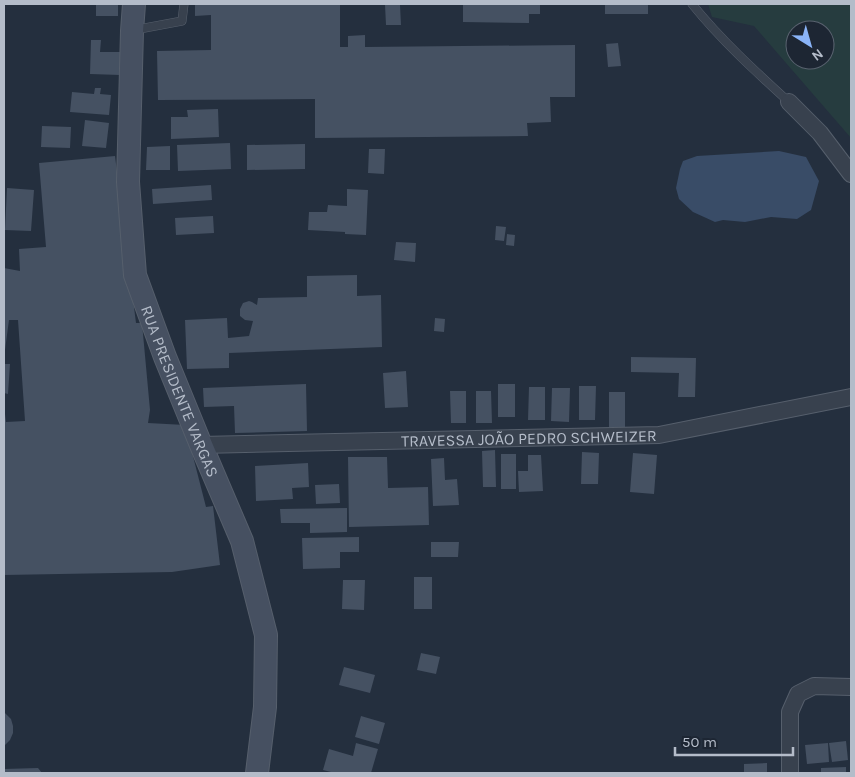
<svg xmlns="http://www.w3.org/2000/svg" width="855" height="777" font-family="Karla,sans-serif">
<rect width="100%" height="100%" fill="#242f3e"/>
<!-- green -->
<path fill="#263c3f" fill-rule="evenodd" d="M708,4H851V138L754,26L712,17ZM795,30H825V60H795Z"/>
<!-- water -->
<path fill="#394c67" d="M779,151L806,157L819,181L811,210L797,219L771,217L745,222L723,220L715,222L693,212L679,199L676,188L680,169L683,161L697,156Z"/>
<!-- building -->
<path fill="#455162" d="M96,4H118V16H96Z
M195,4H340V47H348V36L365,35V47L575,45V97H550L551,122L527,123L528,136L315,138V99L158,100L157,51L211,50V15L195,16Z
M463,4H540V14H529V23L463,22Z
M605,4H648V14H605Z
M385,5H400L401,25H386Z
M91,40H101L100,52H121L120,75L90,74Z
M618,43L621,66L608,67L606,44Z
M95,88H101L100,94L111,95L109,115L70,112L72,92L94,94Z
M218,109L219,137L171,139V117H188L187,110Z
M85,120L109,123L106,148L82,146Z
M42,126L71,127L70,148L41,147Z
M230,143L231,169L178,171L177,145Z
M305,144V169L247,170V145Z
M170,146V170H146L147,147Z
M369,149H385L384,174L368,173Z
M115,156L136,323H142L150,410L148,423L185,425L206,507L213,506L220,565L172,572L4,575V414H5L6,422L25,421L18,320H9L5,350H4V268L20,271L19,249L46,247L39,163Z
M211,185L212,200L153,204L152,189Z
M7,188L34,190L31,231L5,230Z
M347,189L368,190L366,235L345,234V232L308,230L309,212H327L328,205L347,206Z
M213,216L214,233L176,235L175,218Z
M496,226L506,227L504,241L495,240Z
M507,234L515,235L514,246L506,245Z
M396,242L416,243L415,262L394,260Z
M357,275V296L381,295L382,347L229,353V368L187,369L185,320L227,318L228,338L249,336L253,321L245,320L240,316V309L243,303L249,301L252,302L257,305L258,298L307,297V276Z
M435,318L445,319L444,332L434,331Z
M631,357L696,358L695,397H678L679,373L631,372Z
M4,364H10L8,394L4,393Z
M406,371L408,407L385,408L383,373Z
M306,384L307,431L235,433L234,406L204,407L203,388Z
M498,384H515V417H498Z
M579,386H596L595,420H579Z
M529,387H545V420H528Z
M552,388H570L569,422L551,421Z
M450,391H466V423H451Z
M476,391H491L492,423H476Z
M609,392H625V427H609Z
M495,450L496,487H483L482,451Z
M582,452L599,453L598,484H581Z
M633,453L657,455L654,494L630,492Z
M501,454H516V489H501Z
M528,455H541L543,491L519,492L518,471H528Z
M348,457H387L388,488L428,487L429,525L349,527Z
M444,458L445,480L457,479L459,505L433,506L431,459Z
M308,463L309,487L292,488L293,499L256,501L255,466Z
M339,484L340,503L316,504L315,485Z
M347,508V532L310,533V523H281L280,509Z
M359,537V552H340V568L303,569L302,538Z
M431,542H459L458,557H431Z
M414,577H432V609H414Z
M343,580H365L364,610L342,609Z
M421,653L440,657L436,674L417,670Z
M344,667L375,675L370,693L339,685Z
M4,712L11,719L13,726V733L10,740L4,746Z
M361,716L385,723L379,744L355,737Z
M846,741L848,760L832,762L829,743Z
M356,743L378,749L371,773H335L323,770L329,749L353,756Z
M828,743L829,762L807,764L805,745Z
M767,763V773H744V764Z
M846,767V773H821V768Z
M38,768L42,773H4V769Z"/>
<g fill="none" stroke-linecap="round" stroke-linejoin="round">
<defs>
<path id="lane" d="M692,4C721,40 755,71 789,102
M134,30L182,21L184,4"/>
<g id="street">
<path d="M789,102L820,133L851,174"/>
<path id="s1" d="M201,445L659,435L851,397"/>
<path d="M790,773V712L798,694L814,686L851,687"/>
</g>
<g id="secondary">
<path id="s2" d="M134,4L132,31L128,182L135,275L165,357L201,445L242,541L266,635L265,707L257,773"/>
</g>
</defs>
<!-- lane casing -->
<use href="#lane" stroke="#565f6c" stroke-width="9"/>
<!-- street casing -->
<use href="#street" stroke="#565f6c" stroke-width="18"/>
<!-- secondary casing -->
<use href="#secondary" stroke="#565f6c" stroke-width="24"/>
<!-- lane -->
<use href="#lane" stroke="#38414e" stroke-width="8"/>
<!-- street -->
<use href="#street" stroke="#38414e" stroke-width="16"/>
<!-- secondary -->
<use href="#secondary" stroke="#465061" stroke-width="22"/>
</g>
<g text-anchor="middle" stroke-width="4.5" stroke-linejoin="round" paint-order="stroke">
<!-- street labels -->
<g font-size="16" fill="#b4bcc9" stroke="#1d2633">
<text dy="6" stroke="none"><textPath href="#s2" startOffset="396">RUA PRESIDENTE VARGAS</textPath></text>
<text dy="6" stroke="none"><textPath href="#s1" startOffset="328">TRAVESSA JOÃO PEDRO SCHWEIZER</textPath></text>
</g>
</g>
<!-- border -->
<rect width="855" height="777" fill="none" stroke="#b4bcc9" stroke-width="10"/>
<!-- north arrow -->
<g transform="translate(810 45) rotate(143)"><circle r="24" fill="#1d2633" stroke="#59626f"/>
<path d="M0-4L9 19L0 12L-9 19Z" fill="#8ab4f8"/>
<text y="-8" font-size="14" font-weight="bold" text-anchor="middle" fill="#b4bcc9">N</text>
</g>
<!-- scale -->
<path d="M675 747v8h118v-8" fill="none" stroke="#b4bcc9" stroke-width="2.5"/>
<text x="682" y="747" font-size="15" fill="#b4bcc9" stroke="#1d2633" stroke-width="4" paint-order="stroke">50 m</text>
</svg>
